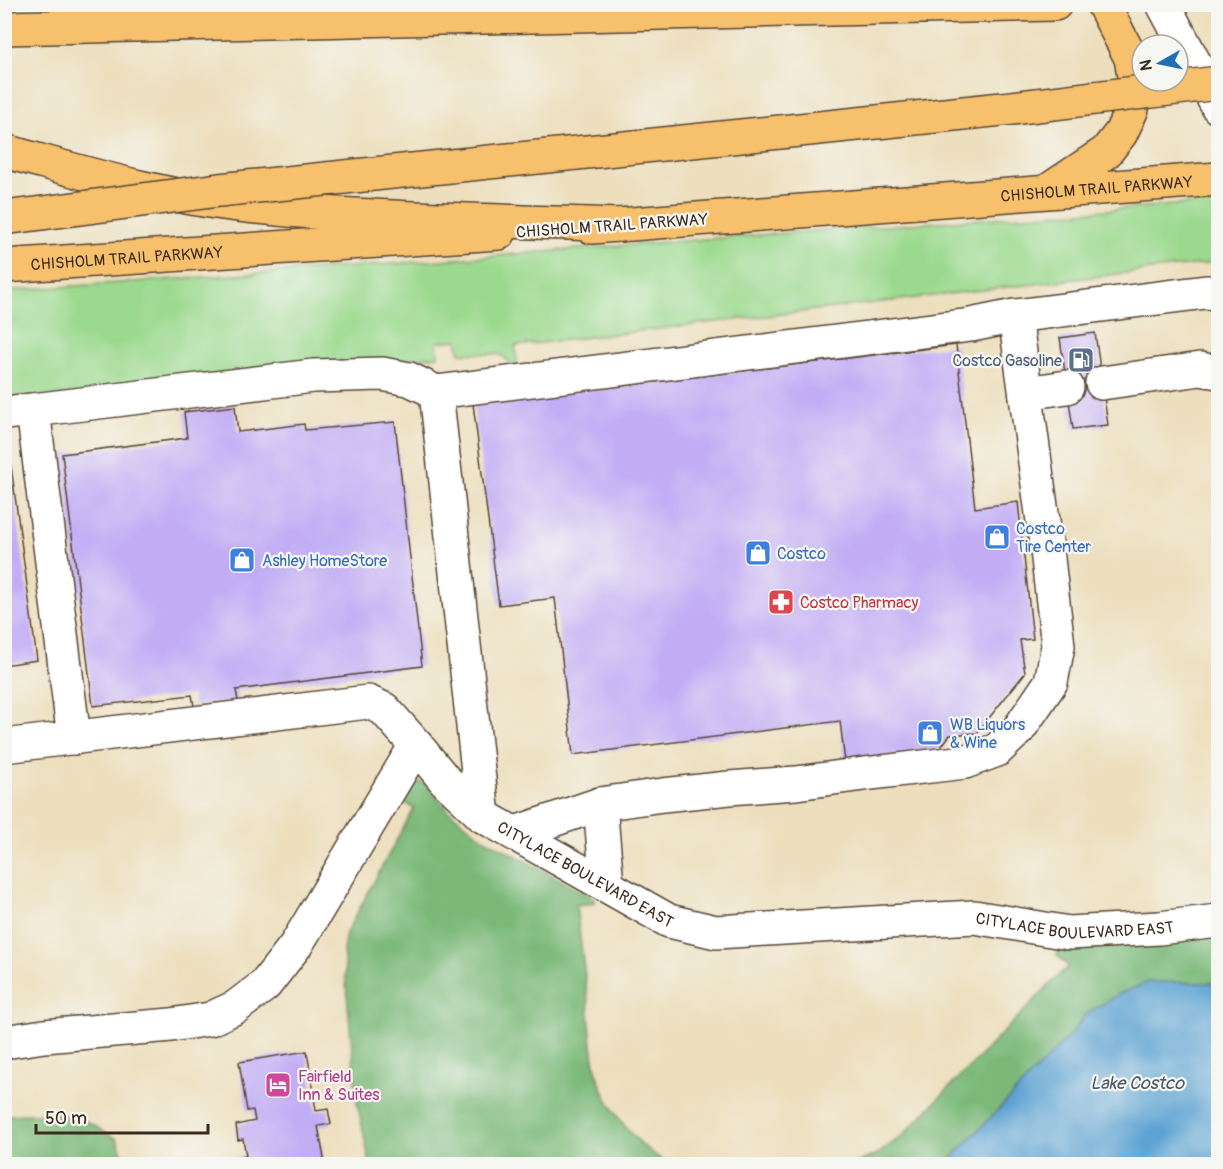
<svg xmlns="http://www.w3.org/2000/svg" width="1223" height="1169" font-family="Pangolin,sans-serif">
<rect width="100%" height="100%" fill="#f6f6f2"/>
<filter id="ink" filterUnits="userSpaceOnUse"><feTurbulence type="fractalNoise" baseFrequency=".0167" numOctaves="2"/><feDisplacementMap in="SourceGraphic" scale="12" xChannelSelector="R" yChannelSelector="G"/><feConvolveMatrix kernelMatrix="1 2 1 2 8 2 1 2 1" color-interpolation-filters="sRGB"/></filter>
<filter id="wash" filterUnits="userSpaceOnUse"><feTurbulence type="fractalNoise" baseFrequency=".008" numOctaves="4" result="noise"/><feDisplacementMap in="SourceGraphic" scale="24" xChannelSelector="R" yChannelSelector="G"/><feGaussianBlur stdDeviation="1.35" result="paint"/><feColorMatrix in="noise" values="0 0 0 0 0 0 0 0 0 0 0 0 0 0 0 0 0 1.4 0 .05"/><feComposite in="paint" operator="in"/></filter>
<g filter="url(#wash)">
<rect width="100%" height="100%" fill="#eddfbd"/>
<!-- green -->
<path fill="#9bd98e" stroke="#6b8256" stroke-width="1.5" d="M1202,203L1218,207V262L515,346L517,363L514,366L502,356L497,354L460,353L457,340L437,342L438,356L5,401L4,291L379,265L705,239Z"/>
<!-- forest -->
<path fill="#7cb979" stroke="#5c724c" stroke-width="1.5" d="M416,781L421,782L428,787L448,810L483,838L594,898V903L576,905C580,937 584,969 588,1001C590,1023 591,1047 596,1069C604,1106 636,1147 670,1164H370L357,1103L343,950L346,933L414,808L398,799L412,782Z
M1218,934V983L1148,982L1119,994L1087,1014L1073,1032L946,1164H854L878,1154L903,1135L1061,973L1069,967L1056,954L1058,950L1123,945Z
M54,1113L86,1121L117,1139L126,1164H5V1115Z"/>
<!-- water -->
<path fill="#5da3d3" stroke="#4c6678" stroke-width="1.5" d="M1148,982L1218,983V1164H946L1073,1032L1086,1014L1119,994Z"/>
<g id="blocks">
<!-- building -->
<path fill="#c2adf5" d="M1095,333L1108,425L1073,429L1060,338Z
M956,345L975,508L1018,502L1033,639L1020,640L1025,673L977,733L950,735L938,751L845,762L840,721L573,755L555,598L499,605L473,404Z
M235,406L238,432L304,424L305,430L395,422L422,666L236,690L238,701L194,706L192,695L93,706L62,454L187,438L184,412Z
M9,451L37,660L4,665V452Z
M307,1051L316,1111L328,1109L331,1124L318,1126L325,1164H202V1163L246,1156L243,1139L238,1140L236,1125L255,1121L253,1110L247,1111L239,1062Z"/>
</g>
</g>
<g filter="url(#ink)">
<use href="#blocks" fill-opacity="0" stroke="#564536" stroke-width="1.5"/>
<g fill="none" stroke-linecap="round" stroke-linejoin="round">
<defs>
<g id="minor">
<path d="M1163,4L1218,107"/>
<path d="M1102,383L1200,369L1218,372"/>
<path d="M436,392L971,325L1015,316L1206,292L1218,293"/>
<path d="M1026,393L1067,387"/>
<path d="M33,410L313,376L382,374L409,379L436,392L483,816"/>
<path d="M4,413L33,410L74,738"/>
<path id="s1" d="M4,746L368,702L384,709L416,745L444,779L483,816L669,921L716,932L974,917L1069,933L1159,928L1218,921"/>
<path d="M515,833L600,804"/>
<path d="M607,885L600,804L663,795L729,788L796,783L864,774L965,762L997,750L1019,729L1051,682L1058,646L1047,550L1015,316"/>
<path d="M4,1042L44,1036L171,1025L210,1019L236,1007L265,985L296,945L416,745"/>
</g>
<g id="major">
<path d="M1049,190L1106,152L1121,133L1132,109L1135,82L1131,58L1103,4"/>
<path id="s2" d="M592,227L1218,179"/>
<path id="s3" d="M4,266L499,233"/>
</g>
<path id="highway" d="M4,28L1055,4
M4,151C82,172 159,196 239,205C365,220 493,220 620,225"/>
</defs>
<!-- minor casing -->
<use href="#minor" stroke="#564536" stroke-width="36"/>
<!-- major casing -->
<use href="#major" stroke="#564536" stroke-width="36"/>
<!-- highway casing -->
<use href="#highway" stroke="#564536" stroke-width="36"/>
<!-- minor -->
<use href="#minor" stroke="#fff" stroke-width="33"/>
<!-- major -->
<use href="#major" stroke="#f7c06c" stroke-width="33"/>
<!-- highway -->
<use href="#highway" stroke="#f7c06c" stroke-width="33"/>
<defs>
<path id="highway-bridge" d="M4,218L219,190L1012,108L1218,83"/>
</defs>
<!-- highway-bridge casing -->
<use href="#highway-bridge" stroke="#564536" stroke-width="36" stroke-linecap="butt"/>
<!-- highway-bridge -->
<use href="#highway-bridge" stroke="#f7c06c" stroke-width="33"/>
</g>
</g>
<!-- icons -->
<defs>
<symbol id="fuel-square" viewBox="-11 -11 22 22"><rect x="-9" y="-9" width="18" height="18" rx="4" fill="#5c6f8a" stroke="#f6f6f2"/><path d="M-5.5-6h7V0h2V4h1.3V-2.5L3-4.5l.8-.8L6-3V5H2.5V1h-1V6h-7ZM-4.2-4.7v3.2H.2V-4.7Z" fill="#fff"/></symbol>
<symbol id="shop-square" viewBox="-11 -11 22 22"><rect x="-9" y="-9" width="18" height="18" rx="4" fill="#3f7fe0" stroke="#f6f6f2"/><path d="M-5-2.5h2.3a2.7 3.5 0 0 1 5.4 0H5L5.5 6h-11ZM-1.5-2.5h3a1.5 2.3 0 0 0-3 0Z" fill="#fff"/></symbol>
<symbol id="pharmacy-square" viewBox="-11 -11 22 22"><rect x="-9" y="-9" width="18" height="18" rx="4" fill="#e0444e" stroke="#f6f6f2"/><path d="M-2-6h4v4h4v4h-4v4h-4v-4h-4v-4h4Z" fill="#fff"/></symbol>
<symbol id="hotel-square" viewBox="-11 -11 22 22"><rect x="-9" y="-9" width="18" height="18" rx="4" fill="#d1479c" stroke="#f6f6f2"/><path d="M-6-4.5h1.5V1H6V5H4.5V3h-9V5H-6ZM-4 0a1.8 1.8 0 1 1 3.6 0ZM.5 0V-2.5h3Q6-2.5 6 0Z" fill="#fff"/></symbol>
</defs>
<g fill-rule="evenodd">
<use href="#fuel-square" x="1066" y="345" width="30" height="30"/>
<use href="#shop-square" x="982" y="522" width="30" height="30"/>
<use href="#shop-square" x="743" y="538" width="30" height="30"/>
<use href="#shop-square" x="227" y="545" width="30" height="30"/>
<use href="#pharmacy-square" x="766" y="587" width="30" height="30"/>
<use href="#shop-square" x="915" y="718" width="30" height="30"/>
<use href="#hotel-square" x="263" y="1070" width="30" height="30"/>
</g>
<g text-anchor="middle" stroke-width="4.5" stroke-linejoin="round" paint-order="stroke">
<!-- street labels -->
<g font-size="16" fill="#3b2a1e" stroke="#f6f6f2">
<text dy="6" stroke="none"><textPath href="#s2" startOffset="506">CHISHOLM TRAIL PARKWAY</textPath></text>
<text transform="translate(612 225) rotate(-4)" y="6">CHISHOLM TRAIL PARKWAY</text>
<text dy="6" stroke="none"><textPath href="#s3" startOffset="123">CHISHOLM TRAIL PARKWAY</textPath></text>
<text dy="6" stroke="none"><textPath href="#s1" startOffset="648">CITYLACE BOULEVARD EAST</textPath></text>
<text dy="6" stroke="none"><textPath href="#s1" startOffset="1152">CITYLACE BOULEVARD EAST</textPath></text>
</g>
<!-- service labels -->
<g font-size="16" fill="#4e5e75" stroke="#f6f6f2" text-anchor="end">
<text x="1062" y="366">Costco Gasoline</text>
</g>
<!-- shop labels -->
<g font-size="16" fill="#366cbe" stroke="#f6f6f2" text-anchor="start">
<text x="1016" y="534">Costco<tspan x="1016" dy="18">Tire Center</tspan></text>
<text x="777" y="559">Costco</text>
<text x="262" y="566">Ashley HomeStore</text>
<text x="950" y="730">WB Liquors<tspan x="950" dy="18">&amp; Wine</tspan></text>
</g>
<!-- health labels -->
<g font-size="16" fill="#be3a42" stroke="#f6f6f2" text-anchor="start">
<text x="800" y="608">Costco Pharmacy</text>
</g>
<!-- hotel labels -->
<g font-size="16" fill="#b23c85" stroke="#f6f6f2" text-anchor="start">
<text x="298" y="1082">Fairfield<tspan x="298" dy="18">Inn &amp; Suites</tspan></text>
</g>
<!-- water labels -->
<g font-size="18" font-style="italic" fill="#495a66" stroke="#f6f6f2">
<text x="1137" y="1089">Lake Costco</text>
</g>
</g>
<!-- margin -->
<rect width="1223" height="1169" fill="none" stroke="#f6f6f2" stroke-width="24"/>
<!-- north arrow -->
<g transform="translate(1160 63) rotate(261)"><circle r="28" fill="#f6f6f2" stroke="#aba49d" stroke-width="1.5"/>
<path d="M0-4.5L10 22L0 15L-10 22Z" fill="#1f6fb2"/>
<text y="-9" font-size="16" font-weight="bold" text-anchor="middle" fill="#3b2a1e">N</text>
</g>
<!-- scale -->
<path d="M36 1124v9h172v-9" fill="none" stroke="#3b2a1e" stroke-width="3"/>
<text x="45" y="1124" font-size="18" fill="#3b2a1e" stroke="#f6f6f2" stroke-width="4.5" paint-order="stroke">50 m</text>
</svg>
